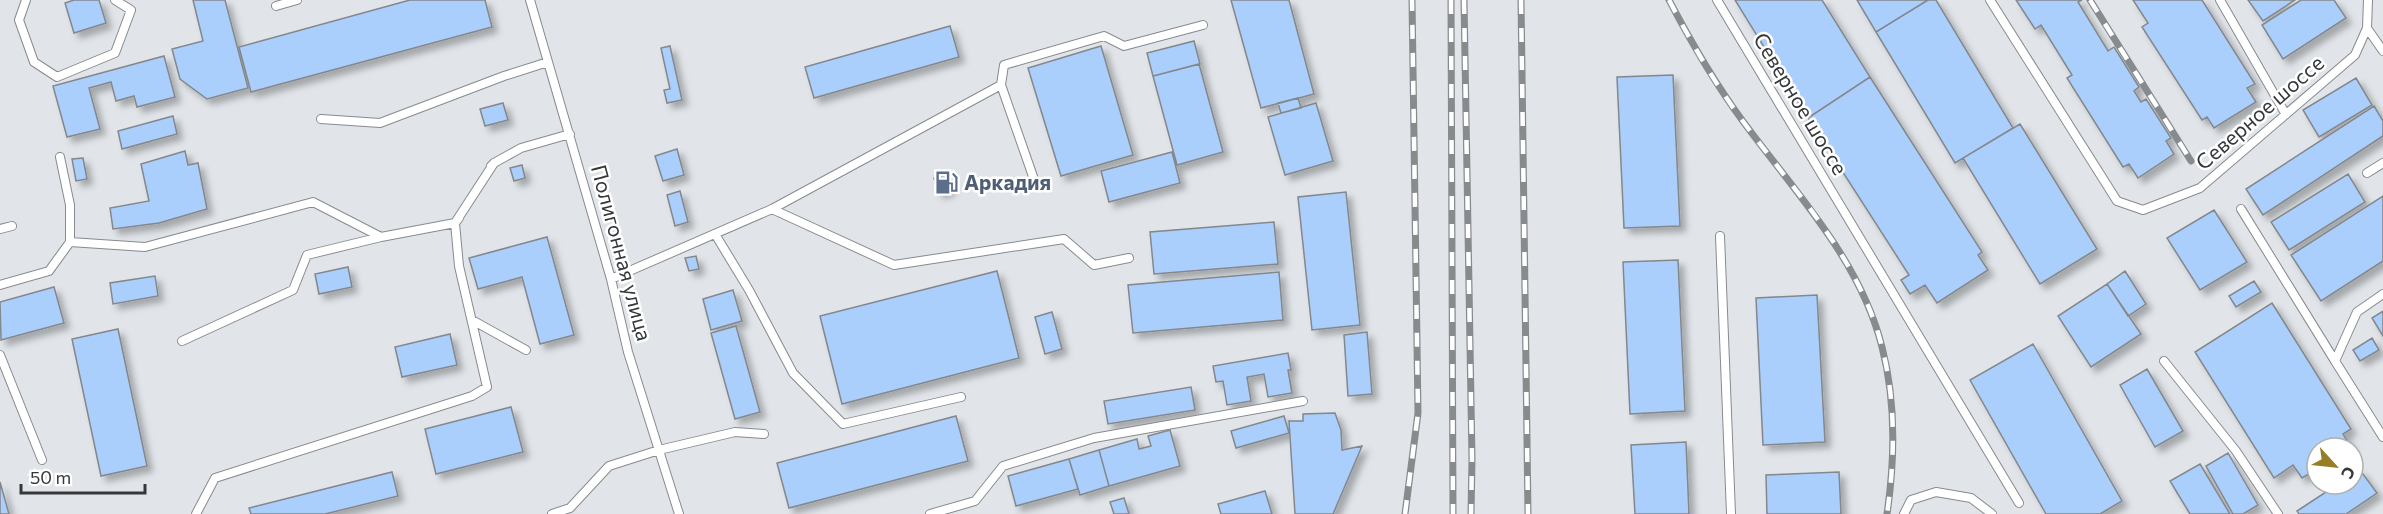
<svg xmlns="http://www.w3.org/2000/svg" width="2383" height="514" font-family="Commissioner,sans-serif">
<defs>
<filter id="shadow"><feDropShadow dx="5.5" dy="5.5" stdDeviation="3" flood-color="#0004"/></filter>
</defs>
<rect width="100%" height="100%" fill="#e1e5e9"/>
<!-- building -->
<path fill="#aacffd" stroke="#84878b" stroke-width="1.5" filter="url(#shadow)" d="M74,0H99L106,23L74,33L65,3Z
M193,0H225L248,88L207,99L180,79L172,49L203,41Z
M410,0H485L492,27L251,92L239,47Z
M1231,0H1289L1314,94L1261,108Z
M1735,0H1822L1870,77L1808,118Z
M1857,0H1928L1876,32Z
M1928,0H1936L2013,128L1955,163L1876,32Z
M2016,0H2082L2078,2L2108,51L2114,47L2139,87L2134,91L2141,102L2146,99L2171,138L2166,141L2174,154L2138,178L2129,164L2123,167L2067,78L2072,75L2041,25L2035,29Z
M2133,0H2202L2255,84L2247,88L2256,102L2214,128L2207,117L2202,120L2142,27L2148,23Z
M2248,0H2295L2263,21Z
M2301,0H2334L2346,18L2283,59L2262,25Z
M950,26L959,57L814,98L805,67Z
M1194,41L1200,64L1153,76L1147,53Z
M670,46L682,100L667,103L664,90L670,89L661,48Z
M1101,46L1133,155L1061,176L1028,68Z
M164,56L175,97L137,107L134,96L116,101L111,82L89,88L100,129L67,137L53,86Z
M1199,64L1223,152L1177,165L1153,76Z
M1673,75L1680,226L1624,228L1617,77Z
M1870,77L1982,252L1978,255L1988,270L1937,303L1925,285L1910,294L1901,280L1909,275L1808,118Z
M2356,78L2372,105L2319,137L2303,110Z
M1298,98L1301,108L1281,113L1278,103Z
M503,103L508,120L485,126L480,109Z
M1316,103L1333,161L1285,175L1268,117Z
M2374,106L2383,121V136L2263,215L2246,189Z
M173,116L177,134L122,149L118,131Z
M2020,124L2097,249L2040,284L1963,158Z
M677,149L684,175L663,181L655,156Z
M185,151L188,165L198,163L207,209L159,223L113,229L110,208L149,201L141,164Z
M1172,152L1180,183L1109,202L1101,171Z
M83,158L87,179L76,181L72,159Z
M522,165L525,178L514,181L510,168Z
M2348,174L2365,202L2289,250L2271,222Z
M945,175L949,190L938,193L934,178Z
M680,191L688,222L675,226L667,195Z
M1346,192L1360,325L1312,330L1298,197Z
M2383,196V261L2321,301L2291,255Z
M2214,210L2247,262L2200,290L2167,238Z
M1274,222L1278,264L1154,274L1150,232Z
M547,237L574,335L540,344L522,277L478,289L469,258Z
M696,256L699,269L689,271L685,258Z
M1678,260L1685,411L1630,414L1623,262Z
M348,267L352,287L319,294L315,274Z
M997,271L1019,358L842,404L820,316Z
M2125,271L2146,304L2128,316L2107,284Z
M1279,272L1283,320L1133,333L1128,285Z
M155,276L158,296L113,304L110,283Z
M2254,281L2261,292L2236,307L2229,296Z
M2107,284L2141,334L2091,367L2058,316Z
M54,287L64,323L1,340L0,302Z
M733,290L742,321L711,330L703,299Z
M1817,295L1825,442L1763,445L1756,298Z
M2272,303L2351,429L2343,434L2351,447L2317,448V469L2302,478L2293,465L2274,478L2195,352Z
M2383,311V336L2372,318Z
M1052,312L1062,349L1045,354L1035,317Z
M736,326L760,412L735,419L711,333Z
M118,329L147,466L101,476L72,339Z
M1367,332L1372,394L1348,396L1344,335Z
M450,334L457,365L402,377L395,347Z
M2372,338L2379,350L2360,361L2353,350Z
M2033,344L2122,501L2100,514H2046L1970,380Z
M1288,353L1291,370H1288L1292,393L1268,397L1264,374L1247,377L1251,401L1227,405L1223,381L1216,382L1213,366Z
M2147,369L2183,431L2155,447L2120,385Z
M1191,387L1195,410L1108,424L1104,401Z
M511,407L523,452L436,474L425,429Z
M1335,413L1341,430L1342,450L1362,446L1333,514H1295L1289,421H1303V414Z
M956,416L968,461L789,508L777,463Z
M1284,416L1289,433L1236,448L1231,431Z
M1170,430L1180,466L1109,486L1099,450L1137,439L1139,449L1151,446L1148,436Z
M1686,442L1689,514H1635L1631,445Z
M1099,450L1109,486L1080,495L1069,459Z
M2228,453L2258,505L2243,514H2233L2206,466Z
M1069,459L1078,489L1016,506L1008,476Z
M2200,464L2230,514H2190L2170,481Z
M2360,470L2377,493L2346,514H2299L2297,511L2338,484H2353V474Z
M392,472L398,496L325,514H251L249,508Z
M1839,472L1841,514H1767L1766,475Z
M0,482L9,514H0Z
M1265,491L1272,514H1221L1218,504Z
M1124,498L1129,514H1114L1110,502Z"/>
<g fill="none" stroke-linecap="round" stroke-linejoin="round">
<defs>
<path id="service" d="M26,0L19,20L34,62L57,77L115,53L131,10L115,0
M530,0L611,279L628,352L679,514
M1717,0L2019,503
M1990,0L2117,201L2143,210L2200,188L2355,55L2367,28L2368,0
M2220,0L2285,113
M276,6L297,0
M2367,28L2383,51
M1001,85L1036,185
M321,119L380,123L504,76L548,62
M491,166L494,163L521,148L570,134
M2367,173L2383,163
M772,209L894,265L1064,239L1094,265L1129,258
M2241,209L2335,361L2357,312L2383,294
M0,229L12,226
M715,234L749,290L793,373L843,424L961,397
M1720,236L1731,514
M70,242L145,247L313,202L381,237L455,223L459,218
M611,279L772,209L1001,85L1004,65L1104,36L1124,46L1203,25
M0,285L49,271L70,242V205L60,157
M472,320L526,350
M182,341L293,290L307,255L381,237
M0,355L42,460
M2164,361L2236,451L2278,514
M2335,361L2383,437
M196,514L215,478L472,396L487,387L459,266L455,223L494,163
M552,514L570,508L609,466L659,450L735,432L764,434
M930,514L975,501L1003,466L1094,438L1303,401
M1904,514L1911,500L1936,492L1971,498L1992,514"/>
</defs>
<!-- service casing -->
<use href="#service" stroke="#878a8f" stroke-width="10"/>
<!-- service -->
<use href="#service" stroke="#fff" stroke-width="8"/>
<defs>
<path id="rail" d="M1451,0L1453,514
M1464,0L1472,459L1471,514
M1521,0L1528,514
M1669,0C1691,42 1714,82 1742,120C1794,191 1860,259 1882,347C1896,401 1895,459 1887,514
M2090,0L2191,161
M1405,514L1418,413L1412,0"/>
</defs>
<!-- rail casing -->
<use href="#rail" stroke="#888b8e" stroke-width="7"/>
<!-- rail -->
<use href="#rail" stroke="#fff" stroke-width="4.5" stroke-dasharray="14" stroke-linecap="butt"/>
</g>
<!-- icons -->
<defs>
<symbol id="fuel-bare" viewBox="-9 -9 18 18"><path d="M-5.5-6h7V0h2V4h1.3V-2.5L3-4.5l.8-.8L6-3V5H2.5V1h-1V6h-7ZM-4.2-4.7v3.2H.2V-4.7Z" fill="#5c6f8a" stroke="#fff" stroke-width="2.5" paint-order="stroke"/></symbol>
</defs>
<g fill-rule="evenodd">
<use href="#fuel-bare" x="930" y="166" width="33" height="33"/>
</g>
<g text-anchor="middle" stroke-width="5" stroke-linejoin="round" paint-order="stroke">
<!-- street labels -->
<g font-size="21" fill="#363739" stroke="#fff">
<text transform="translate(1800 104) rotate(59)" y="7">Северное шоссе</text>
<text transform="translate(2260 113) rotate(-41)" y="7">Северное шоссе</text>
<text transform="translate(621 253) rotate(75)" y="7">Полигонная улица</text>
</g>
<!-- service labels -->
<g font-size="21" font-weight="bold" fill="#4e5e75" stroke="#fff" text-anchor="start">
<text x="964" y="190">Аркадия</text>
</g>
</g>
<!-- north arrow -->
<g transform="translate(2335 466) rotate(117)"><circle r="28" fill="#ffffff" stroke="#afafb0" stroke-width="1.5"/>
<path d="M0-4.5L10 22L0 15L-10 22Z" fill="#967e25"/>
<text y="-9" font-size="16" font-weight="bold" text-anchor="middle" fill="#363739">С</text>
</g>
<!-- scale -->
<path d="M21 484v9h124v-9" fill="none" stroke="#363739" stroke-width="3"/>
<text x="30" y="484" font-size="18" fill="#363739" stroke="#ffffff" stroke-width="4.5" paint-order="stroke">50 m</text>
</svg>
